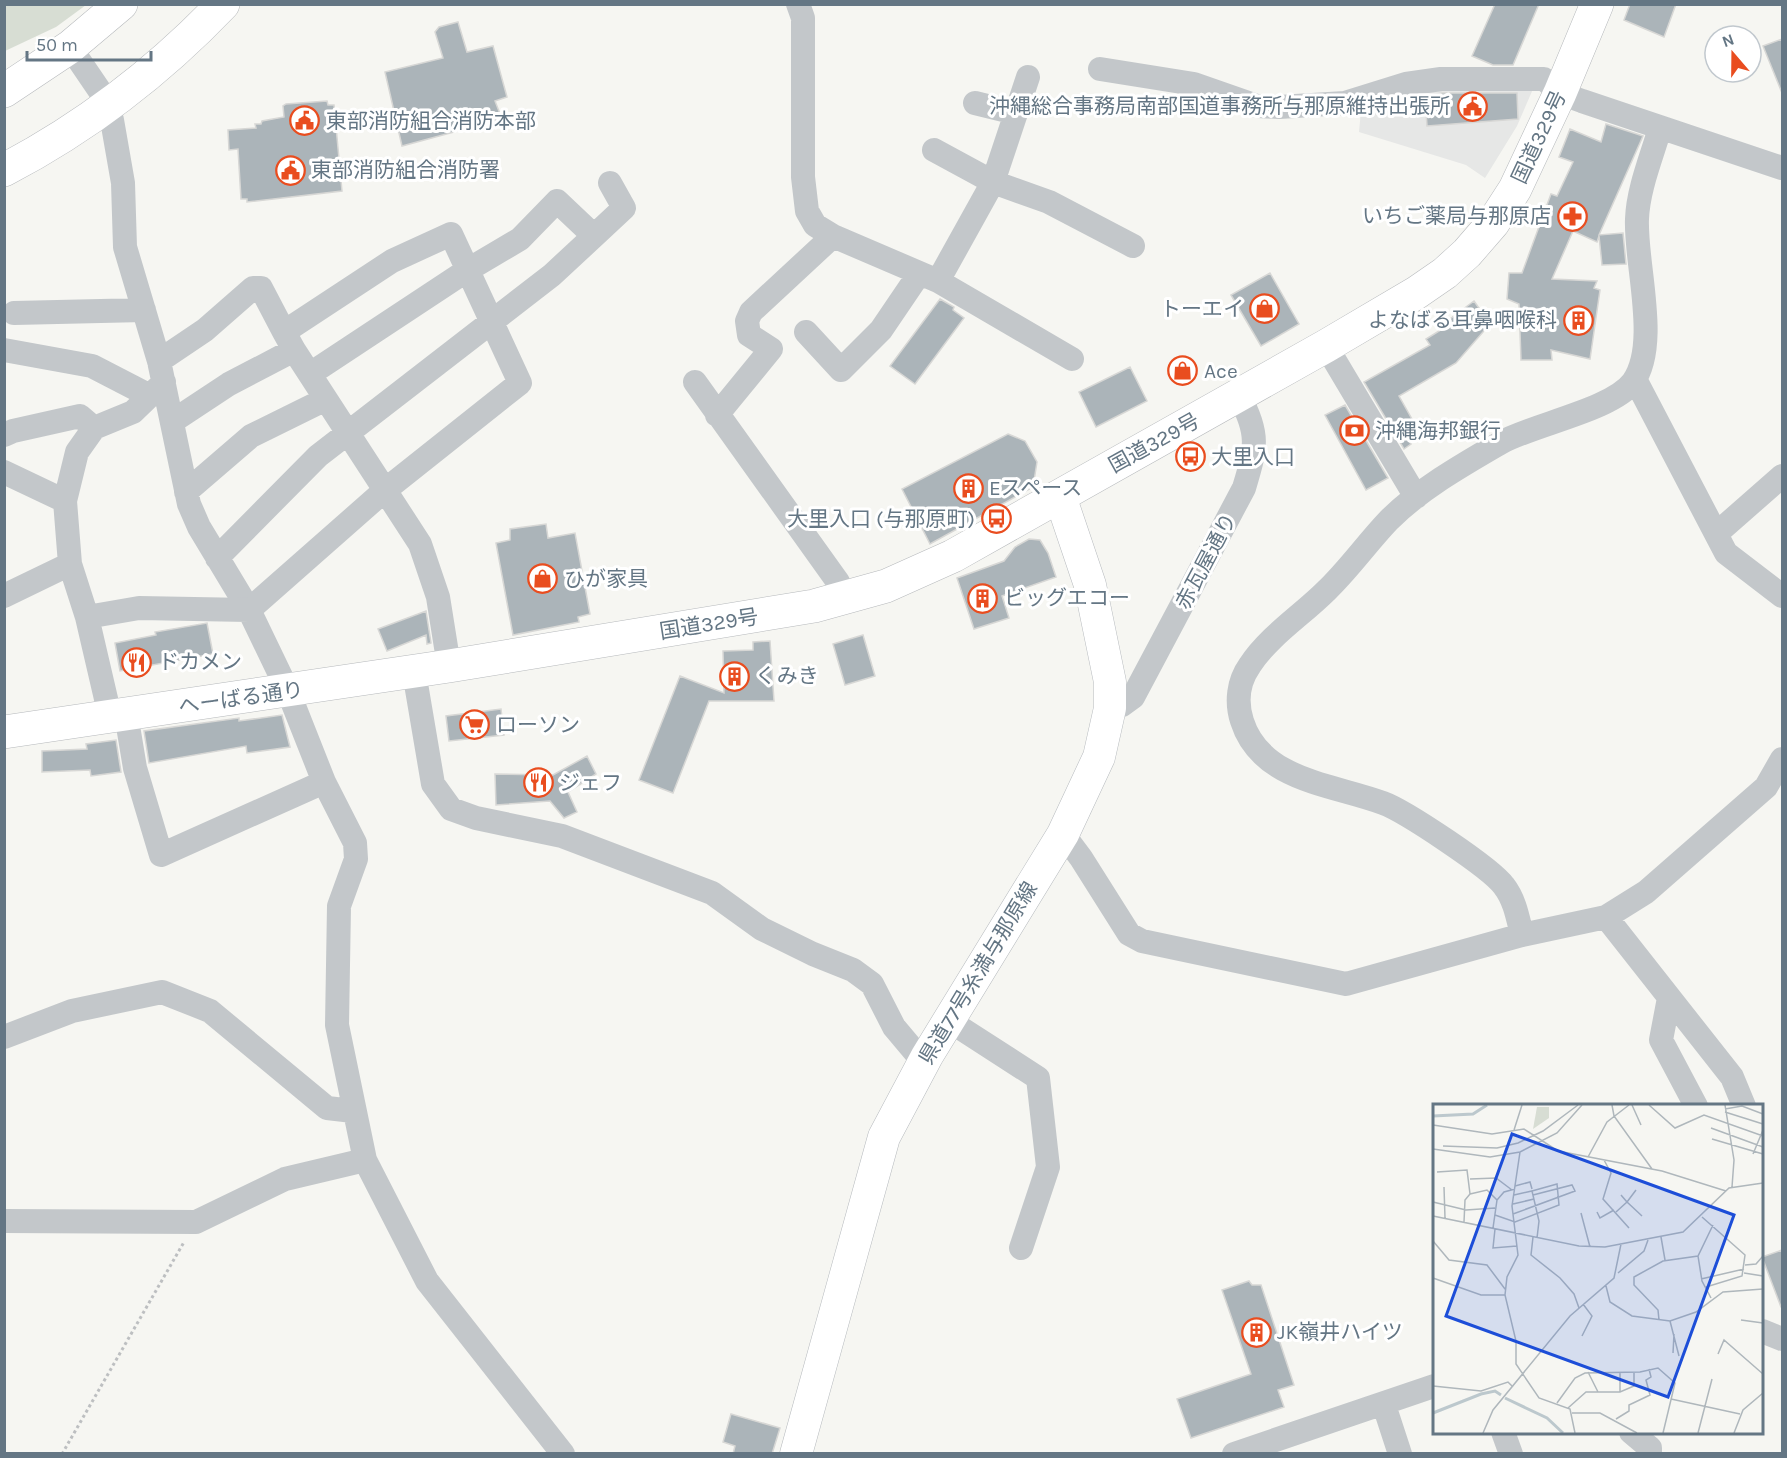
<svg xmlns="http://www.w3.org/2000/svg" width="1787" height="1458" font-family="Karla,'Noto Sans JP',sans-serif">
<rect width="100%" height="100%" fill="#f6f6f2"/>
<!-- built -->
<path fill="#e6e7e6" d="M1424,89H1533L1517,126L1485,178L1466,165L1359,132L1361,110Z"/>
<!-- green -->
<path fill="#d7ddd3" d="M4,5L5,4L86,5L56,27L5,51Z"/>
<!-- building -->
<path fill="#abb4b9" stroke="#d7d7d5" stroke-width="1.5" d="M1495,4H1539L1513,65H1493L1472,56Z
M1630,4H1676L1664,37L1624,20Z
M458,22L467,52L493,46L507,97L495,101L502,119L402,146L385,72L443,58L435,32L439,27Z
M1782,39V93L1763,46Z
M1442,93H1517L1518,119L1427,126L1425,96Z
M327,101L328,105H334L342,191L247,202V199H241L238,149L229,150L228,130L256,128L255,124H261L262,121L284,117L283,106L286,104Z
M1606,124L1643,136L1599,235L1623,233L1626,264L1602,265L1599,236L1597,242L1573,231L1552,279L1597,281L1594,288L1600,290L1590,359L1551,350L1552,360H1521L1519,304L1507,299L1509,273H1522L1551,194L1557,196L1573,162L1559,157L1570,129L1601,142Z
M1270,273L1299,324L1261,346L1231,295Z
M940,299L954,307L953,310L964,318L915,384L890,366Z
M1474,301L1490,324L1456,363L1399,396L1417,428L1405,434L1411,444L1404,449L1364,382L1430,345L1426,339L1444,328L1442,325Z
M1130,367L1147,401L1096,427L1079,392Z
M1345,405L1388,478L1366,490L1325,415Z
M1008,434L1025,441L1037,462L1033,487L930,544L902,489Z
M546,524L548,538L575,533L590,614L578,617L579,622L513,635L496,543L510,540V529Z
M1029,539L1040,540L1048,553L1056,577L1002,596L1009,618L974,629L957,578L1004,561L1015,547Z
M426,611L431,643L427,644L426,635L387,651L378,629Z
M207,623L213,654L120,671L115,643L156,635L155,632Z
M863,635L875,676L845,685L833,644Z
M770,641L774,701H709L673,793L639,780L680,676L724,693L723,651L753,650V642Z
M501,709L504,735L449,741L446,716Z
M282,715L290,747L247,753L246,746L149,763L144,731L239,718V721Z
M116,740L121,772L91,776L90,770L42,772V751L87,749L86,744Z
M587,756L596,774L568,792L577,812L564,818L550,801L496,805L495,774L553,775Z
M1782,1250V1307H1781L1762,1257Z
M1249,1281L1252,1285H1261L1294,1385L1278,1390L1284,1407L1191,1438L1177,1399L1251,1374L1222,1290Z
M731,1414L780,1428L772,1454H733L735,1446L723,1442Z"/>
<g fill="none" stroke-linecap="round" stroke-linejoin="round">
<defs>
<path id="major" d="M796,1454L884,1137L927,1056L1063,834L1099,757L1110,708V682L1090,585L1060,496"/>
<path id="highway" d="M4,91L70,47L121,4
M4,170C86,127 159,71 223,4
M4,732L449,666L814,606L886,586L953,556L1326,346L1416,293L1445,273L1467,253L1493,223L1515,189L1560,93L1597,4"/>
</defs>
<!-- major casing -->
<use href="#major" stroke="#b6babe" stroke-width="33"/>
<!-- highway casing -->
<use href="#highway" stroke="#b6b9bc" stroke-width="34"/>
<!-- path -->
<path stroke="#bdbfc1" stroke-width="3" stroke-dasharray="3 3" stroke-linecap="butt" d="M62,1454L184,1242"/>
<!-- minor -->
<path stroke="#c3c7ca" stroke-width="24" d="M798,4L803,18V177L807,211L815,225L833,236L938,281L1072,359
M70,47L104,97L112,120L123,183L125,247L159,361L189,504L199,527L249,610L288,691L324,782L355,843L356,859L339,906L337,1025L365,1160L427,1281L563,1454
M1100,69L1194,84L1257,106L1279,107L1345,103L1406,84L1441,79H1544L1560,93L1582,101L1782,168
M975,103L1016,113
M934,150L993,182L1028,77
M594,236L624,208L610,183
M938,281L993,182L1049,202L1133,246
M14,313L144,310
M806,332L841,370L881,330L919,274
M1326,346L1416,497
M4,350L92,366L150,396
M159,361L205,330L253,288H261L284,332
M1635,379L1726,553L1782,596
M695,382L838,582L845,599
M717,415L771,349L749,335L747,321L751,312L833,236
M173,421L229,384L294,350L420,544L438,597L449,666
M4,435L13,431L80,416L94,428
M4,472L65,501
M186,492L251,436L324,400
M1716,534L1782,476
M217,558L318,456L552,275L594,236L557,201L520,239L466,271L310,374
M4,596L70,564
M87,617L139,608L249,610L384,491L520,383L451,234L392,261L284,332L294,350
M414,672L433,784L451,809L476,818L562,836L712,893L762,929L813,954L853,970L872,984L894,1027L915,1052L927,1056
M1110,708L1122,705L1133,697L1244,488C1256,448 1260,434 1239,396
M126,714L135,768L161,855L324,782
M110,716L87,617L70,564L65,501L77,452L94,428L133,412L164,382
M1063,834L1081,858L1129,934L1142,941L1346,984L1522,935L1606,917L1646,892L1766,787L1782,759
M1606,917L1732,1077L1744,1106
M1522,935C1518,919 1515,900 1504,886C1491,868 1405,811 1383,803C1332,784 1261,781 1242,721C1236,702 1238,682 1250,665C1269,636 1302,615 1326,591C1349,569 1367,543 1389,520C1420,489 1462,465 1500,443C1534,424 1612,410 1633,382C1660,344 1635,264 1637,219C1638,189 1652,156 1660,128
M1669,998L1661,1040L1696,1106
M948,1020L1038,1078L1048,1167L1021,1248
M4,1037L72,1011L162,992L210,1011L327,1108L353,1111
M4,1221L196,1222L285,1179L365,1160
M1762,1331L1782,1339
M1384,1405L1400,1454
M1503,1432L1511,1454
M1631,1432L1650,1448V1454
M1234,1454L1434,1386"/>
<!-- major -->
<use href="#major" stroke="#fff" stroke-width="32"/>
<!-- highway -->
<use href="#highway" stroke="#fff" stroke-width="33"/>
</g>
<!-- icons -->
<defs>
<symbol id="civic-ring" viewBox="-11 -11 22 22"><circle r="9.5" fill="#fff" stroke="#e94d1f" stroke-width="1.5"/><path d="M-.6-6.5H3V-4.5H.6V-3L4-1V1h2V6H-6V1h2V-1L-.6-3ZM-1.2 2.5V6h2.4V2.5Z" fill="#e94d1f"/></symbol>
<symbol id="pharmacy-ring" viewBox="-11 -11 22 22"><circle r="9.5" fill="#fff" stroke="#e94d1f" stroke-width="1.5"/><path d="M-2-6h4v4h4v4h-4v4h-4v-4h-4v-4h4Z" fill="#e94d1f"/></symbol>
<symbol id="shop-ring" viewBox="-11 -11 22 22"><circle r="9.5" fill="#fff" stroke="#e94d1f" stroke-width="1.5"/><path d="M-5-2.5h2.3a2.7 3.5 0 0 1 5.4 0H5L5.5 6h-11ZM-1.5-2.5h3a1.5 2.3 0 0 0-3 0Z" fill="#e94d1f"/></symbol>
<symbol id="building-ring" viewBox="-11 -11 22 22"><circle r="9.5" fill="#fff" stroke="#e94d1f" stroke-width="1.5"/><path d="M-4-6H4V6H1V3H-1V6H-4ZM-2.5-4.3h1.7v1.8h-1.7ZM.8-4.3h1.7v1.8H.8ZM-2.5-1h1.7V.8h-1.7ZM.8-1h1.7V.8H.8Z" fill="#e94d1f"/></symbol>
<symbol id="bank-ring" viewBox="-11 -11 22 22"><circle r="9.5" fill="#fff" stroke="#e94d1f" stroke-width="1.5"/><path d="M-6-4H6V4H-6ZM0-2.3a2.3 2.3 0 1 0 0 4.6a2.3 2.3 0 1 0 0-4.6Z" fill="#e94d1f"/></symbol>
<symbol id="bus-ring" viewBox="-11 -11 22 22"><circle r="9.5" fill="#fff" stroke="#e94d1f" stroke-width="1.5"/><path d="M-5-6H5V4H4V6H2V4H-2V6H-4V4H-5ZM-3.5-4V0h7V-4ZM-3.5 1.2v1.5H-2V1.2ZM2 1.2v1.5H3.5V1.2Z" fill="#e94d1f"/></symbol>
<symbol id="restaurant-ring" viewBox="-11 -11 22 22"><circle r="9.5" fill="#fff" stroke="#e94d1f" stroke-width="1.5"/><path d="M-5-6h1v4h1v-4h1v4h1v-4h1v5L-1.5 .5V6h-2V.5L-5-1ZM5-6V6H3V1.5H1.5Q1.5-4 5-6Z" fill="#e94d1f"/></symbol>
<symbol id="supermarket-ring" viewBox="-11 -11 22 22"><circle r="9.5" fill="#fff" stroke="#e94d1f" stroke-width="1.5"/><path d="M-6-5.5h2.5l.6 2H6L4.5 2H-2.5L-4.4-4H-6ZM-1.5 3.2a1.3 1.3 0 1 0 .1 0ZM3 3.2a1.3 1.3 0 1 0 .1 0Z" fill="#e94d1f"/></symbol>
</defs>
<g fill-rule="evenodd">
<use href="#civic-ring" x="1456" y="90" width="33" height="33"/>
<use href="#civic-ring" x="288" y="104" width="33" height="33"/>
<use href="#civic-ring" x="274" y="154" width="33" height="33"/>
<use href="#pharmacy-ring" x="1556" y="200" width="33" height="33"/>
<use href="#shop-ring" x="1248" y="292" width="33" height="33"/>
<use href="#building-ring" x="1562" y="304" width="33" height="33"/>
<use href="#shop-ring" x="1166" y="354" width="33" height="33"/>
<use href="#bank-ring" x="1338" y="414" width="33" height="33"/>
<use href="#bus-ring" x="1174" y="440" width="33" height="33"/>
<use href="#building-ring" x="952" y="472" width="33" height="33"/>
<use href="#bus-ring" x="980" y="502" width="33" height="33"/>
<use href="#shop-ring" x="526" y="562" width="33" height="33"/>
<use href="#building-ring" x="966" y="582" width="33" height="33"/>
<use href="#restaurant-ring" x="120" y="646" width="33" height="33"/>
<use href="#building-ring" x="718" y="660" width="33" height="33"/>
<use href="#supermarket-ring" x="458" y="708" width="33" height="33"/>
<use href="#restaurant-ring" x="522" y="766" width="33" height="33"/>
<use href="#building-ring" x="1240" y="1316" width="33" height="33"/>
</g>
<g text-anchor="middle" stroke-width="6" stroke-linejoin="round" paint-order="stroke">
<!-- poi labels -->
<g font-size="21" fill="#647684" stroke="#fff" text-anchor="start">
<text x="1451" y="113" text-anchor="end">沖縄総合事務局南部国道事務所与那原維持出張所</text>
<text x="326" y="128">東部消防組合消防本部</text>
<text x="311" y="177">東部消防組合消防署</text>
<text x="1551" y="223" text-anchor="end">いちご薬局与那原店</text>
<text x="1244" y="316" text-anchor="end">トーエイ</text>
<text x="1557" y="327" text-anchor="end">よなばる耳鼻咽喉科</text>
<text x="1204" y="378">Ace</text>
<text x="1375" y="438">沖縄海邦銀行</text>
<text x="1211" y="464">大里入口</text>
<text x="989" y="495">Eスペース</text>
<text x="975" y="526" text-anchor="end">大里入口 (与那原町)</text>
<text x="564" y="586">ひが家具</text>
<text x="1004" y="605">ビッグエコー</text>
<text x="158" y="669">ドカメン</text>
<text x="755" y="683">くみき</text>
<text x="496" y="732">ローソン</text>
<text x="559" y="790">ジェフ</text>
<text x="1277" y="1339">JK嶺井ハイツ</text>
</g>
<!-- street labels -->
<g font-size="21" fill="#647684" stroke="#fff">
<text transform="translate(1539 137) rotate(-65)" y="7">国道329号</text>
<text transform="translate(1154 443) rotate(-29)" y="7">国道329号</text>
<text transform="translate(1206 561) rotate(-62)" y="7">赤瓦屋通り</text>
<text transform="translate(709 624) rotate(-9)" y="7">国道329号</text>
<text transform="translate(241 698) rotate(-8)" y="7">へーばる通り</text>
<text transform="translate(978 973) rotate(-59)" y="7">県道77号糸満与那原線</text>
</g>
</g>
<!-- overview -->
<g transform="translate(1433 1104)">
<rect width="330" height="330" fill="#f6f6f2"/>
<path d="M104,3H116V14L100,25Z" fill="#d7ddd3"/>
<path fill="none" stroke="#bcc8cd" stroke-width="3" d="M0,12L40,10L54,1M72,294L114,314L130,329M0,309L48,290L62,287L68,291"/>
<path fill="none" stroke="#afb7bc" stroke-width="1.5" d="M179,1L181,12L219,65M199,1L208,21M216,1L242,24L271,11L330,32M292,1L301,56L299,83M292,5L309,2L330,10M292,8L330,20M0,21L59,30L91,25L125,47L229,67L293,87M278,24L330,43M81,26L89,1M279,35L330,50M10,42L64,44L85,39L110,27L145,1M0,45L57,53L87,48L124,29L149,1M87,48L79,102L85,151L74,173L72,191L83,237V260L106,294L137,305L142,329M320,50L330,26M155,53L174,18L196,1M171,56L178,69L170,95L196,124M4,68L34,66L37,90L32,96L31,118M37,75L63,74L79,86M82,82L97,78L99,85M11,83L12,114M37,90L54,86L64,96M81,91L99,87L106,117L104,134M188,91L194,98L203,86M0,98L33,106L62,104M80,100L101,95M164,108L167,114L181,106M183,108L194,98L209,112M148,109L157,143M80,110L142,87L139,81L100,91M62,111L82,118L126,101L124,80L99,87M0,112L146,142L172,143L250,128L296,84L330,79M269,113L312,151L309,172L273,183M60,124L64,96L71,88L82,85M62,125L60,144L84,142M100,133L98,151L127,174L141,190L146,204M228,133L232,156M0,137L16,156L54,161L72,185M265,152L269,177L278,194M312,161L323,160L330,152M185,169L211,147L215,136M311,169L330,172M0,174L48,191H72M268,175L311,165M173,182L177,198L199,212L237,217L263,208L290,188L330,185M226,216L225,206L201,181V173L230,157L265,152L280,121M308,216L330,219M237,217L246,252M149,232L159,212L150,200M240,249L241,230M285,250L291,236L330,270M155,268L165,288M0,282L48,287L75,278L80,283M187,288V268M238,295L307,310M124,299L142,274L152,269L207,268L225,264L242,279L230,329M135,304L153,288H187L201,282V268M139,309H167L204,329M183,315L196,307V301L217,291L213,276L218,273L216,265M50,329L60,306L137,212L181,174L188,140M265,329L279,275M301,329L310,306L330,289"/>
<path fill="#1d4ed8" fill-opacity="0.15" stroke="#1d4ed8" stroke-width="3" d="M79,30L301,111L235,293L13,212Z"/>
<rect width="330" height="330" fill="none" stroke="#647684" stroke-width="3"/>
</g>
<!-- border -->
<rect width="1787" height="1458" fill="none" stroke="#647684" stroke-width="12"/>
<!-- north arrow -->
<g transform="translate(1733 54) rotate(340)"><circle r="28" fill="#ffffff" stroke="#c1c8ce" stroke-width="1.5"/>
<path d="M0-4.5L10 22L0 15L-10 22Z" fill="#e94d1f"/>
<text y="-9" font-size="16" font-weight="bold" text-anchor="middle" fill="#647684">N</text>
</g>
<!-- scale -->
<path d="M27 51v9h124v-9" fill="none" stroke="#647684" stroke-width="3"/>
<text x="36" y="51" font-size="18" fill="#647684" stroke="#ffffff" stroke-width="4.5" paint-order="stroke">50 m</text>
</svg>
